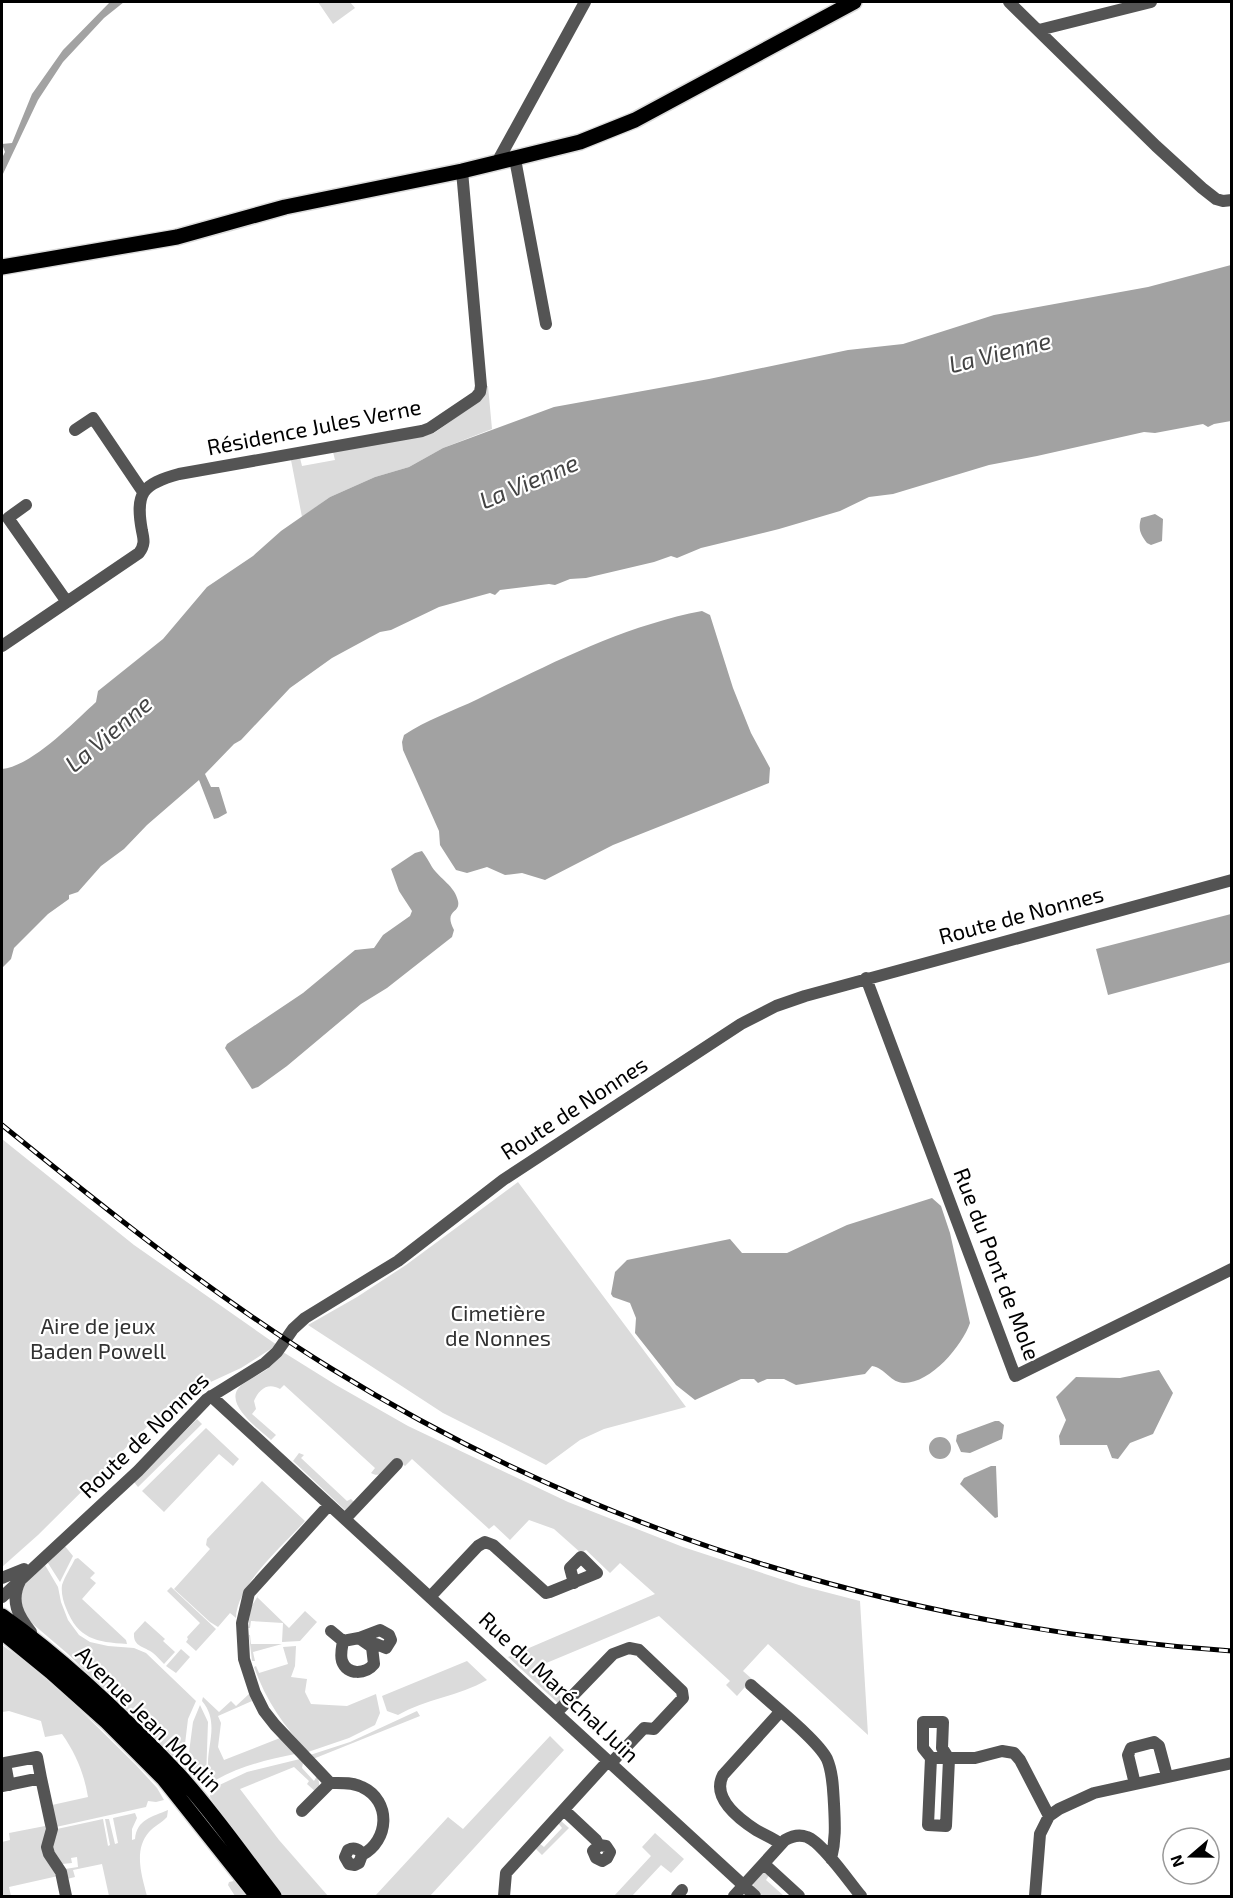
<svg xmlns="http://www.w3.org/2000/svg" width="1233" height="1898" font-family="'Exo 2',sans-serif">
<rect width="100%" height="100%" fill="#fff"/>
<!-- green -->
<path fill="#dbdbdb" d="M318,2H350L355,8L333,24Z
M486,386H488L492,429L443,448L409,467L375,477L330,497L302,517L291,460L300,458L302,466L335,460L333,452L423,436L434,433L478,402Z
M2,1139L134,1245L277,1345L241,1368L176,1398L38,1535L2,1567Z
M518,1182L686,1407L604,1429L580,1440L546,1465L443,1413L308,1325L357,1297L406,1265Z
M283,1352L336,1385L408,1426L568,1502L683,1547L802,1586L860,1601L868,1735L768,1644L743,1671L752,1679L737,1696L726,1685L730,1681L659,1616L532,1669L564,1700L560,1705L508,1657L655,1594L620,1563L610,1573L586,1550L581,1553L554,1529L529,1520L510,1540L494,1525L489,1529L412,1459L405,1466L401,1463C392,1468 380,1479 371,1473L375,1468L284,1385L280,1389C268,1382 259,1389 254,1401L256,1409L252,1414L276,1435L271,1440C258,1428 216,1399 246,1382C264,1371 270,1370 283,1352Z
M197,1419L202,1424L138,1487L134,1482Z
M206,1428L239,1459L233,1466L219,1454L164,1512L142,1491Z
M299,1453L304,1455L301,1458L347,1501L351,1499L354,1502L346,1511L293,1461Z
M262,1481L305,1521C284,1545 236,1585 236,1618L230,1613L218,1627L210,1622L174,1589L210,1549L206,1545L207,1539Z
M64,1545L73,1556L60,1582L46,1560Z
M78,1558L95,1573L90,1578L96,1583L82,1599L126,1640L127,1644C96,1642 78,1639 66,1608C63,1601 61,1592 62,1585C65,1576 71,1567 75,1559Z
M45,1565L58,1587L61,1602L68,1620L79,1635L90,1642L108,1646L134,1648L146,1653L196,1701L188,1719L185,1744L179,1765L68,1654L27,1619L20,1603V1598L24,1585L30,1577Z
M171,1587L216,1629L196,1651L186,1642L188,1639L187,1637L200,1623L167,1591Z
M261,1591L257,1597L289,1628L305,1611L317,1622L300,1641L282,1642L283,1623L251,1621L250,1628H248L251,1607Z
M145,1621L165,1639L163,1641L175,1652L164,1664C160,1660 157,1656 153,1653C144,1646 133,1647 134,1633Z
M249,1635H250L251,1644H282L253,1652L255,1661H252Z
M2,1645L22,1659L70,1700L136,1765L157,1788L164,1800L156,1802L148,1801L146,1807L56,1827L52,1805L88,1797C84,1773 76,1754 62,1734L45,1737L41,1721L9,1711L2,1712Z
M296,1646L295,1666L291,1677L307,1679L305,1692L311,1704L347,1706L376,1694L380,1713L375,1725L349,1738L308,1752C284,1726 266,1701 254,1667L256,1666L259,1673L288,1664L283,1647Z
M181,1649L190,1657L176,1673L166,1666Z
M467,1661L487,1680C459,1696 426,1699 398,1715L387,1711L382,1696Z
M249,1694L252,1701L218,1716L221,1723L218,1747L224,1760L280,1738L295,1754C266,1760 240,1766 214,1781L212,1780C199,1756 224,1727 202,1701L203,1697L219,1712L231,1701L236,1706Z
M200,1705L208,1722L206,1778L203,1785L184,1769L188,1760L193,1722Z
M417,1711L420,1716L313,1759L310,1755L350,1742Z
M550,1736L564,1750L430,1896H375L448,1817L463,1829Z
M300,1759L303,1763L302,1768L314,1781L317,1776C320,1783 320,1786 316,1792L307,1784L309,1781L294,1767L240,1789L279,1840L328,1896H283L228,1825L210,1797L211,1789L247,1772Z
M168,1810L167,1817C162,1823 154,1826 149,1832C133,1850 142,1876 147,1896H109L102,1864L73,1870L75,1877L67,1879L65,1869L78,1867L77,1857L71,1858L72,1863L62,1864L52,1848L57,1829L103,1819L108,1846L110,1845L105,1819H109L115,1844L118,1843L113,1818L135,1813L137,1818L132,1829V1840L135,1839C137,1819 152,1817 168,1810Z
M560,1820L569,1828L542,1855L535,1848L539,1843L544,1847L562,1828L558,1823Z
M45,1826L58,1876L9,1887L11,1896H2V1842L10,1840L9,1833Z
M655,1833L684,1859L671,1873L661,1865L632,1896H614L651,1856L642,1847Z
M766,1872L770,1874L766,1880L784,1896H762L754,1888L753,1883L762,1873Z
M234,1881L248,1896H235L228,1885L229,1882Z"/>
<!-- water -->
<path fill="#a2a2a2" d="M110,2H124L104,18L63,62L38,100L2,176V158L5,152L2,144L12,143L32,94L63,50Z
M1231,265V421L1214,424L1208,427L1203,424L1155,433L1144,432L1037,456L989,465L893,494L869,497L840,511L779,529L701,548L677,558L671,556L654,562L586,578L570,579L555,585L549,584L500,590L495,595L490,593L439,607L391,630L380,632L332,658L290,688L241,740L234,744L205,774L211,787H219L227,813L218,818L214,819L199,780L147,825L124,849L101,866L78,892L69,895V899L48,914L14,948L11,959L2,968V769C32,766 73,723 96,702L98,691L163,639L207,587L253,556L281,531L330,497L375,477L409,467L443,448L554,407L709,379L848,350L903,344L994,315L1148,287Z
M1155,514L1163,519L1162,541L1151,545L1147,543C1140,534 1138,529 1141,518Z
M702,611L710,615L733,688L751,733L770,768L769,783L613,845L545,880L522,873L505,875L487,867L467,873L456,870L440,845L439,831L403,750L402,742L404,735C426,720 453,711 478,699C550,664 623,626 702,611Z
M422,851C426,856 429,862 432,867C440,879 455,886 458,901C461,914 443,909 454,930L452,937L387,988L361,1004L287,1066L258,1087L252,1089L225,1048L227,1044L303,993L355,950L374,948L383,935L410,916L412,911L399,891L391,869L415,853Z
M1231,914V962L1108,995L1096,949Z
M932,1198L941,1206L950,1233L970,1323C962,1346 931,1383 904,1383C891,1383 885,1368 872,1366L865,1374L796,1385L784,1379H767L758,1383L754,1379H741L695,1400L676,1385L635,1333L636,1318L630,1303L613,1297L611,1294L615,1272L627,1260L730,1239L742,1253H787L847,1225Z
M1159,1370L1173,1393L1153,1434L1130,1443L1118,1459L1112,1458L1107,1445H1060L1059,1436L1066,1420L1056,1397L1076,1377L1120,1378Z
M995,1421H999L1004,1425L1002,1439L970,1453L961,1452L956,1441L957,1435Z
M929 1448a11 11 0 1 1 22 0a11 11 0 1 1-22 0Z
M991,1466H996L998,1517L995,1518L960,1484L964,1478Z"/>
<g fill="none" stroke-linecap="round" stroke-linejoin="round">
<defs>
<path id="major" d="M2,267L177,237L285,207L462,171L580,142L635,120L854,2
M2,1616C66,1661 124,1717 178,1774C213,1812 243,1856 274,1896
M2,1632L51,1672L107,1722L164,1779L257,1896"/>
</defs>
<!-- major casing -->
<use href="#major" stroke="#dbdbdb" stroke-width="18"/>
<!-- minor -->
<path stroke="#545454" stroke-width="12" d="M1009,2L1156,146L1202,188L1216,199L1223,201L1232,200
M1039,30L1151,2
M515,159L546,324
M500,162V157L585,2
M75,430L93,418L143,492
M26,505L8,518L67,602
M2,646L139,553C145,545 144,540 142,531C135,493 142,484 179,474L422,431L430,428L476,397L480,392L481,386L462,171
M866,978L1015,1376L1232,1269
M211,1396L755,1896
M329,1505L249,1593L242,1623L244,1659L255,1693L264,1711L275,1725L330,1783
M345,1519L397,1464
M2,1578L24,1569
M20,1581C10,1601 18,1616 31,1632
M2,1597L138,1471L207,1399L265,1363L277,1352L293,1329L305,1318L398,1261L503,1180L741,1024L776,1006L805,996L1232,880
M430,1597L478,1546L485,1542L493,1545L546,1593L550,1592L597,1573L581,1557L570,1568L574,1583
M331,1631L343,1641C342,1647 340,1655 342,1661C347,1676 366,1674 374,1664L372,1647L359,1638L343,1641
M359,1638L380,1630L389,1635L391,1640L386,1648L376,1644L372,1647
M751,1685C769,1702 817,1739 827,1759C833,1773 833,1789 834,1804C835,1824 836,1840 831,1859
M780,1712L723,1775C711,1798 739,1819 756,1830C765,1835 773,1838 781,1844
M556,1713L613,1654L629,1648L639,1650L682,1691L683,1698L654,1729L644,1728L611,1763
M931,1758L923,1748V1722H943L942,1748L949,1759L946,1826L928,1825L931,1758H975L1002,1751L1014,1753L1020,1760L1049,1816
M1135,1784L1128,1755L1131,1748L1154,1742L1159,1746L1167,1776
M9,1785L5,1763L37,1757L41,1778
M2,1786L41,1778L52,1829L47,1847L49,1854L61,1872L66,1896
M564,1810L596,1840L599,1845L606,1846L610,1852L607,1858L602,1861L596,1858L593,1851L599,1845
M302,1811L330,1783C340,1783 352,1782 362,1787C392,1801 389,1841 362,1855L359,1863L355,1865L349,1864L345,1857L348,1850C354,1847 360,1849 362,1855
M764,1864L799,1896
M504,1896L506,1873L608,1761
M677,1896L682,1890
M734,1896L785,1840C792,1836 799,1834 807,1837C822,1842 850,1883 861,1896
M1035,1896L1040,1834L1049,1816L1059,1809L1094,1793L1232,1763"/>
<!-- major -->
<use href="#major" stroke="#000" stroke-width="15"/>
<defs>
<path id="rail" d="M2,1125C108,1211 215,1297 332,1369C603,1537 914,1629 1232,1651"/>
</defs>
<!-- rail casing -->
<use href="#rail" stroke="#000" stroke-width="5"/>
<!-- rail -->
<use href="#rail" stroke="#fff" stroke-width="3" stroke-dasharray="9" stroke-linecap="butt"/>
</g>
<g text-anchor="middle" stroke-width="4.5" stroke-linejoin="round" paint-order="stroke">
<!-- street labels -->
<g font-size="22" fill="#000" stroke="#fff">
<text transform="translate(314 427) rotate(-11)" y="8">Résidence Jules Verne</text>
<text transform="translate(1021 915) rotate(-15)" y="8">Route de Nonnes</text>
<text transform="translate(574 1108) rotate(-33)" y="8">Route de Nonnes</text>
<text transform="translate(997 1264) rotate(69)" y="8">Rue du Pont de Mole</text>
<text transform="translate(144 1435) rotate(-44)" y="8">Route de Nonnes</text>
<text transform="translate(559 1687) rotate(43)" y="8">Rue du Maréchal Juin</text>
<text transform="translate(149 1719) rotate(45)" y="8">Avenue Jean Moulin</text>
</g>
<!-- park labels -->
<g font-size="22" fill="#323232" stroke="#fff">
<text x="498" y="1321">Cimetière<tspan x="498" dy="25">de Nonnes</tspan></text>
<text x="98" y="1334">Aire de jeux<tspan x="98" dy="25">Baden Powell</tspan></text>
</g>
<!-- water labels -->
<g font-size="24" font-style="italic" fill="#434343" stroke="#fff">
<text transform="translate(1000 353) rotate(-14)" y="8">La Vienne</text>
<text transform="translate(529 482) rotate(-23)" y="8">La Vienne</text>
<text transform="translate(109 734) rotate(-40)" y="8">La Vienne</text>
</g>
</g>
<!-- border -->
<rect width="1233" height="1898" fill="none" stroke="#000000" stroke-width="6"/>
<!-- north arrow -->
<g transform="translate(1191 1856) rotate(250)"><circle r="28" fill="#ffffff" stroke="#999999" stroke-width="1.5"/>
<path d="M0-4.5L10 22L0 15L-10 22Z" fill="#000000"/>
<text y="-9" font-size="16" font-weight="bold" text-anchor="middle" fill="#000000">N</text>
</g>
</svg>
